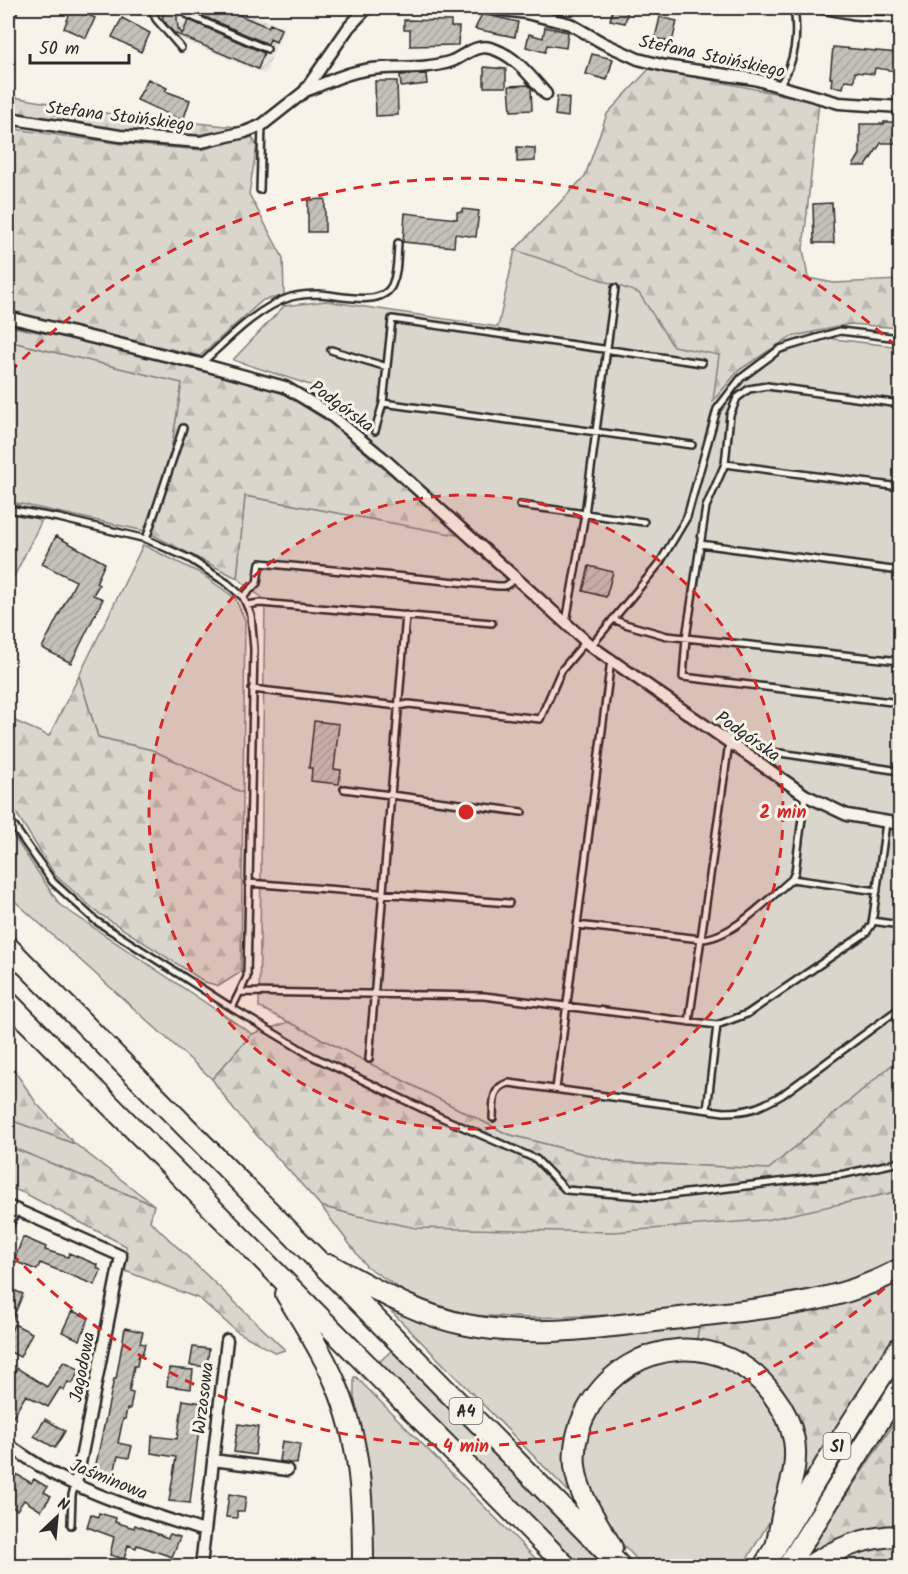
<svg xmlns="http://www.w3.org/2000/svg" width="908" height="1574" font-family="Kalam,sans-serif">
<defs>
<pattern id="industrial-furrows" width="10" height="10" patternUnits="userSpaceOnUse" patternTransform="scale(1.5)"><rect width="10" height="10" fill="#e8e4da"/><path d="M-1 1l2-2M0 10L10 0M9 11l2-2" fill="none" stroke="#c7c4bb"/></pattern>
<pattern id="forest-firs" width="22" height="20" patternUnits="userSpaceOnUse" patternTransform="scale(1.5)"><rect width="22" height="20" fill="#dad6cc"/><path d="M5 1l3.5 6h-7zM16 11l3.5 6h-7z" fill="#bbb8af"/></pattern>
<pattern id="building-hatch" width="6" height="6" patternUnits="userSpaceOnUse" patternTransform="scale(1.5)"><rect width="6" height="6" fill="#c4c1b9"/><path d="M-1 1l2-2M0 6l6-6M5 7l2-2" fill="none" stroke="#a9a69f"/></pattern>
</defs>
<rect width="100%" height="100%" fill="#f7f3e8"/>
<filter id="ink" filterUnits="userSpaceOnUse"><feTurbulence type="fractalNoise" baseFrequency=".0167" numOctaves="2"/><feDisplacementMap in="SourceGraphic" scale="12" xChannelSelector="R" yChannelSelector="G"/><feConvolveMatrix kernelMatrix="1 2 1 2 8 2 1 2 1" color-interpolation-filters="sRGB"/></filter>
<g filter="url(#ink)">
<!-- industrial -->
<path fill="url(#industrial-furrows)" d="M157,8H231L284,27L265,74L174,36L158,17Z"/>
<!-- green -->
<path fill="#dad6cc" stroke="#82807c" stroke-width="1.5" d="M515,250L834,339L900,347V1058L769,1169L615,1162L507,1134L259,1007L265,600L237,578L245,496L461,535L316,387L233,360L284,306L326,301L498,327Z
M8,341L182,383L170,457L145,531L16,503L41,522L8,589Z
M143,545L200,573L235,598L245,620L243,793L152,750L98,737L79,676Z
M8,828L60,905L252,1034L212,1079L8,895Z
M8,1119L75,1144L154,1205L8,1146Z
M900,1191V1257L885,1267L842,1283L762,1298L614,1315L531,1318L468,1315L411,1296L366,1266L321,1206L358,1216L840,1204Z
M392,1308L456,1331L700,1321L696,1344L608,1370L569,1478L572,1495L389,1309Z
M392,1350L606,1566H579L377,1364Z
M646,1359H719L768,1394L790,1445L781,1502L743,1566H643L616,1537L584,1486L583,1426L591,1406Z
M354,1377H356L543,1566H369L363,1450L354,1399Z"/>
<!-- forest -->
<path fill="url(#forest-firs)" stroke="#82807c" stroke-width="1.5" d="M650,68L819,102L803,249L808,278L834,283L900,280V328L850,324L790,337L739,370L713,401L719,355L673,346L639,293L515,250L585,176L607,114Z
M8,96L117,115L246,128L193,135L110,129L8,111Z
M8,128L115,143L201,150L251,136L257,145L249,194L283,258L284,296L263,300L200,356L8,311Z
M8,326L74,339L278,390L332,424L462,536L245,496L237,578L145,531L170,457L182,383L8,341Z
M79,676L98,737L152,750L243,793L241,972L219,986L205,982L98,913L55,875L8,800V718L49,736Z
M289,1022L507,1134L615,1162L769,1169L900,1058V1191L766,1220L724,1223L614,1232L416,1228L358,1216L321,1206L234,1110L212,1079L252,1034Z
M8,1061L37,1104L75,1144L8,1119Z
M8,1146L154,1205L150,1221L285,1350L276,1353L236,1331L200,1299L125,1271L126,1246L24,1193L8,1187Z
M900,1274V1339L864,1395L822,1451L802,1487L792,1502L788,1406L696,1344L700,1321Z
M900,1414V1531L801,1566H796L844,1499Z
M900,1543V1566H823L853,1551Z"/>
<!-- building -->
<path fill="url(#building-hatch)" stroke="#2b2b2b" stroke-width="1.5" d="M72,8L95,18L86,38L64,28Z
M162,8H176L178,28L182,34L189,20L264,53L258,69L174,33L163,20Z
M194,8H222L268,27L270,24L281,29L276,42L270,39L268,44L193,12Z
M613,8L628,9L625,23L610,20Z
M482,14L518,22L515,37L475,29Z
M660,17L677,21L672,42L655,38Z
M122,18L150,33L141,52L112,37Z
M404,20L451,21V27H459L458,45L410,46V30H404Z
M545,27L568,32L566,48L547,45L545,52L526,47L529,34L543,38Z
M833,47L898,53L896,71L875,68L874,74L855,72L854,81L845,80L843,88L831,86L832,78H830Z
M592,54L613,59L607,80L586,74Z
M484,67L506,69V87H484Z
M426,74L427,84L401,87L400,75Z
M148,79L167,88L165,91L190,100L183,121L137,100Z
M375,81H397L398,115L376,116Z
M528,85L531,88L532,110L511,111L509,86Z
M557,96L569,98L568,117L555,115Z
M884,122H900V143H881L866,166H853L860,154V124H884Z
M517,147L535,148V161L517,162Z
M325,199V232H308V200Z
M832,203L834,243H814L813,204Z
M462,209L479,211L476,237L455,234L454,247L403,242L405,213L457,219V212H462Z
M56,536L105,563L96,583L99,585L93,595L103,599L71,663L42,648L76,581L42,564Z
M589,566L613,572L606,597L583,591Z
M314,721L339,724L334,769L341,770L339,784L311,781L312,768H309Z
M23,1237L46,1247L45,1250L68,1257L69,1253L98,1265L97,1268L101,1270L95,1285L40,1263L37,1270L14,1261Z
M8,1288L23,1294L8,1330Z
M72,1311L89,1318L80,1340L62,1332Z
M14,1324L32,1333L20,1357L8,1351V1338Z
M125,1328L143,1332L140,1343L145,1344L142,1355H139L137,1366H134L129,1392L133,1393L130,1409H127L125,1419H123L118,1443L132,1446L129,1458L118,1456L112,1482L93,1478L114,1379H116Z
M193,1347L209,1349L207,1367L190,1365Z
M64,1361L80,1370L72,1384L68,1382L64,1390L60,1388L48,1407L26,1395L8,1425V1385L17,1368L47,1387Z
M169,1368L193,1370L191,1389L167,1386Z
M183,1400L202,1403L190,1503L169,1501L176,1457L151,1453L152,1436L177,1439Z
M45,1419L65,1431L55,1448L34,1436Z
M238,1424L258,1427L255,1455L234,1452Z
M282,1441L300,1444L297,1464L279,1461Z
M16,1474L31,1483L34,1479L47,1487L44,1492L51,1496L41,1511L24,1500L17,1510L8,1504V1488Z
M229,1494L246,1497L244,1511H237V1518L226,1517Z
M99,1513L116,1518L115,1522L134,1528L135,1525L168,1538L170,1534L180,1537L172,1557L137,1545L136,1548L128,1545L124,1559L110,1555L114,1537L87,1527L91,1514L98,1517Z"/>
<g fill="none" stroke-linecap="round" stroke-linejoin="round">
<defs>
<path id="service" d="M151,8L156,19L181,48
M185,8L186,14L267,49
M811,8L854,16L900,20
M871,17L873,8
M779,86C796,61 798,36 794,8
M260,190L262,126
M331,350L387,367
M202,363C227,340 258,307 291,297C299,295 310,294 319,294C338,295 382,308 392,285C398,272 397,257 398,243
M383,403L692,445
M900,404L767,386L749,389L737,398L730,415L725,464L706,507L686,638L683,677L900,703
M375,431L383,403L392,319L702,363
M725,464L900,487
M520,505L644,522
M8,509L59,518L146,539L190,559L227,583L243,597L251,615L254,649L247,977L232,1008
M146,539L183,428
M700,544L900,571
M243,597L257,583L260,563L498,586H505L517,578
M247,605L260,603L492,623
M613,619L625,624L667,636L900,661
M566,622L585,514L615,288
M591,646L659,564L687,517L717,409L741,378L780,349L840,331L900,338
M252,689L398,706L409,704L540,719L561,671L586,641
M780,753L900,771
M344,789L522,812
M8,818L53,882L96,921L232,1008L312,1056L438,1116L536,1159L566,1190L653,1197L845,1174L900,1162
M792,879L877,891
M248,883L509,903
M872,921L900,925
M577,925L701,939C732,938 768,899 792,879L795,872L805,795
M240,992L484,996L717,1025L747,1014L866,933L872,924L886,823
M689,1022L729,743
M369,1059L406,615
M556,1089L611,660
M707,1110L717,1025
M493,1118C494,1103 491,1087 509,1083L724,1112C749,1112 759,1108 782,1095L900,1008
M71,1525L72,1495L75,1485"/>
<path id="minor" d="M488,8L526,13L570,24L603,43L638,59L665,66L754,79L839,103L900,107
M305,91C325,84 343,73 365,70C394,65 423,71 452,61C464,56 476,44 490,48C514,54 530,76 546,94
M8,118L120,136L201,142L245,132L262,125L304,92L349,27L367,8
M8,317L201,364L285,387L327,412L383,458L591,646L805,795L847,815L900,824
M8,1206L121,1256L76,1484
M8,1224L14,1209
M8,1445C25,1456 41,1468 59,1477C105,1500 155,1515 204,1531
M213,1460L287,1470
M201,1566L227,1340"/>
<path id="secondary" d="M8,11L9,8"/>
<path id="motorway" d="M8,947L620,1566
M8,1002L566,1566
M330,1265C375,1289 417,1315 467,1325C537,1339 610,1326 680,1318C753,1309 835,1306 900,1269
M286,1294C303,1323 322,1351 335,1382C361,1441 363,1503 363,1566
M612,1548C598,1523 578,1496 575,1466C573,1445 579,1423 590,1405C632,1336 725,1330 773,1395C783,1408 791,1424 794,1440C798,1464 791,1484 784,1507C781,1520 779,1534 776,1547
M764,1566L836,1447L900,1347
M788,1566L900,1388
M809,1566C838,1548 866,1536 900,1536"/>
</defs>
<!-- service casing -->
<use href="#service" stroke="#2b2b2b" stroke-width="10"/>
<!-- minor casing -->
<use href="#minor" stroke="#2b2b2b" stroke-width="15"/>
<!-- secondary casing -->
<use href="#secondary" stroke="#2b2b2b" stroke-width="20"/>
<!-- motorway casing -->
<use href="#motorway" stroke="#2b2b2b" stroke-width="24"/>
<!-- service -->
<use href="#service" stroke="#f7f3e8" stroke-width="5"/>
<!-- minor -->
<use href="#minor" stroke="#f7f3e8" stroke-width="10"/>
<!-- secondary -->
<use href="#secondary" stroke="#f7f3e8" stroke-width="15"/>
<!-- motorway -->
<use href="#motorway" stroke="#f7f3e8" stroke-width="20"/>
</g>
</g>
<!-- distance rings -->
<circle cx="466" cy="812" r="317" fill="#d62828" fill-opacity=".12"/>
<g fill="none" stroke="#d62828" stroke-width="3" stroke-dasharray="10 8">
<circle cx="466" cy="812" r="317"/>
<path d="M898 1276A634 634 0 0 1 10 1252M10 372A634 634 0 0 1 898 348"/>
</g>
<g text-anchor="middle" stroke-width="6" stroke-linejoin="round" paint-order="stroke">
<!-- shield labels -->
<g fill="#f7f3e8" stroke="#686764" stroke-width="1.5">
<rect x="449.5" y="1398" width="33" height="26" rx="4.5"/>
<rect x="823.5" y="1433" width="27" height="26" rx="4.5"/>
</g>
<g font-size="16" font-weight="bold" fill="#2b2b2b">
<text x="466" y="1417">A4</text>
<text x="837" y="1452">S1</text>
</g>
<!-- street labels -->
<g font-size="18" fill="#2b2b2b" stroke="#f7f3e8">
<text transform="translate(712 56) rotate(12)" y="6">Stefana Stoińskiego</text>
<text transform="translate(120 116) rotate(7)" y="6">Stefana Stoińskiego</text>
<text transform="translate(342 406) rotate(36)" y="6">Podgórska</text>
<text transform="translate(748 736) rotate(35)" y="6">Podgórska</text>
<text transform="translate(82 1367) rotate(-79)" y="6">Jagodowa</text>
<text transform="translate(203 1398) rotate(-83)" y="6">Wrzosowa</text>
<text transform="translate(109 1479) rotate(22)" y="6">Jaśminowa</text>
</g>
</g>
<circle cx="466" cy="812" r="9" fill="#d62828" stroke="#f7f3e8" stroke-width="3"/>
<g font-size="18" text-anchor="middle" font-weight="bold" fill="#d62828" stroke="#f7f3e8" stroke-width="6" stroke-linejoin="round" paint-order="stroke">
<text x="783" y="818">2 min</text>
<text x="466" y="1452">4 min</text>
</g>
<!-- margin -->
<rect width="908" height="1574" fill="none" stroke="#f7f3e8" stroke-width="30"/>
<rect x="15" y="15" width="878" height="1544" fill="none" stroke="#2b2b2b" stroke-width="2" filter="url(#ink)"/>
<!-- north arrow -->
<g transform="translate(57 1517) rotate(26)" stroke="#f7f3e8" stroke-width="4.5" paint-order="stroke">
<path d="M0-4.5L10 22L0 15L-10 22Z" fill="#2b2b2b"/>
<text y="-9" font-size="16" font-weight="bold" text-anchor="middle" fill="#2b2b2b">N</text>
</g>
<!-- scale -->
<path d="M30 54v9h99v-9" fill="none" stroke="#2b2b2b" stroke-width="3"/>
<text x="39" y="54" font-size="18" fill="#2b2b2b" stroke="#f7f3e8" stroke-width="4.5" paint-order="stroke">50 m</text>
</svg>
